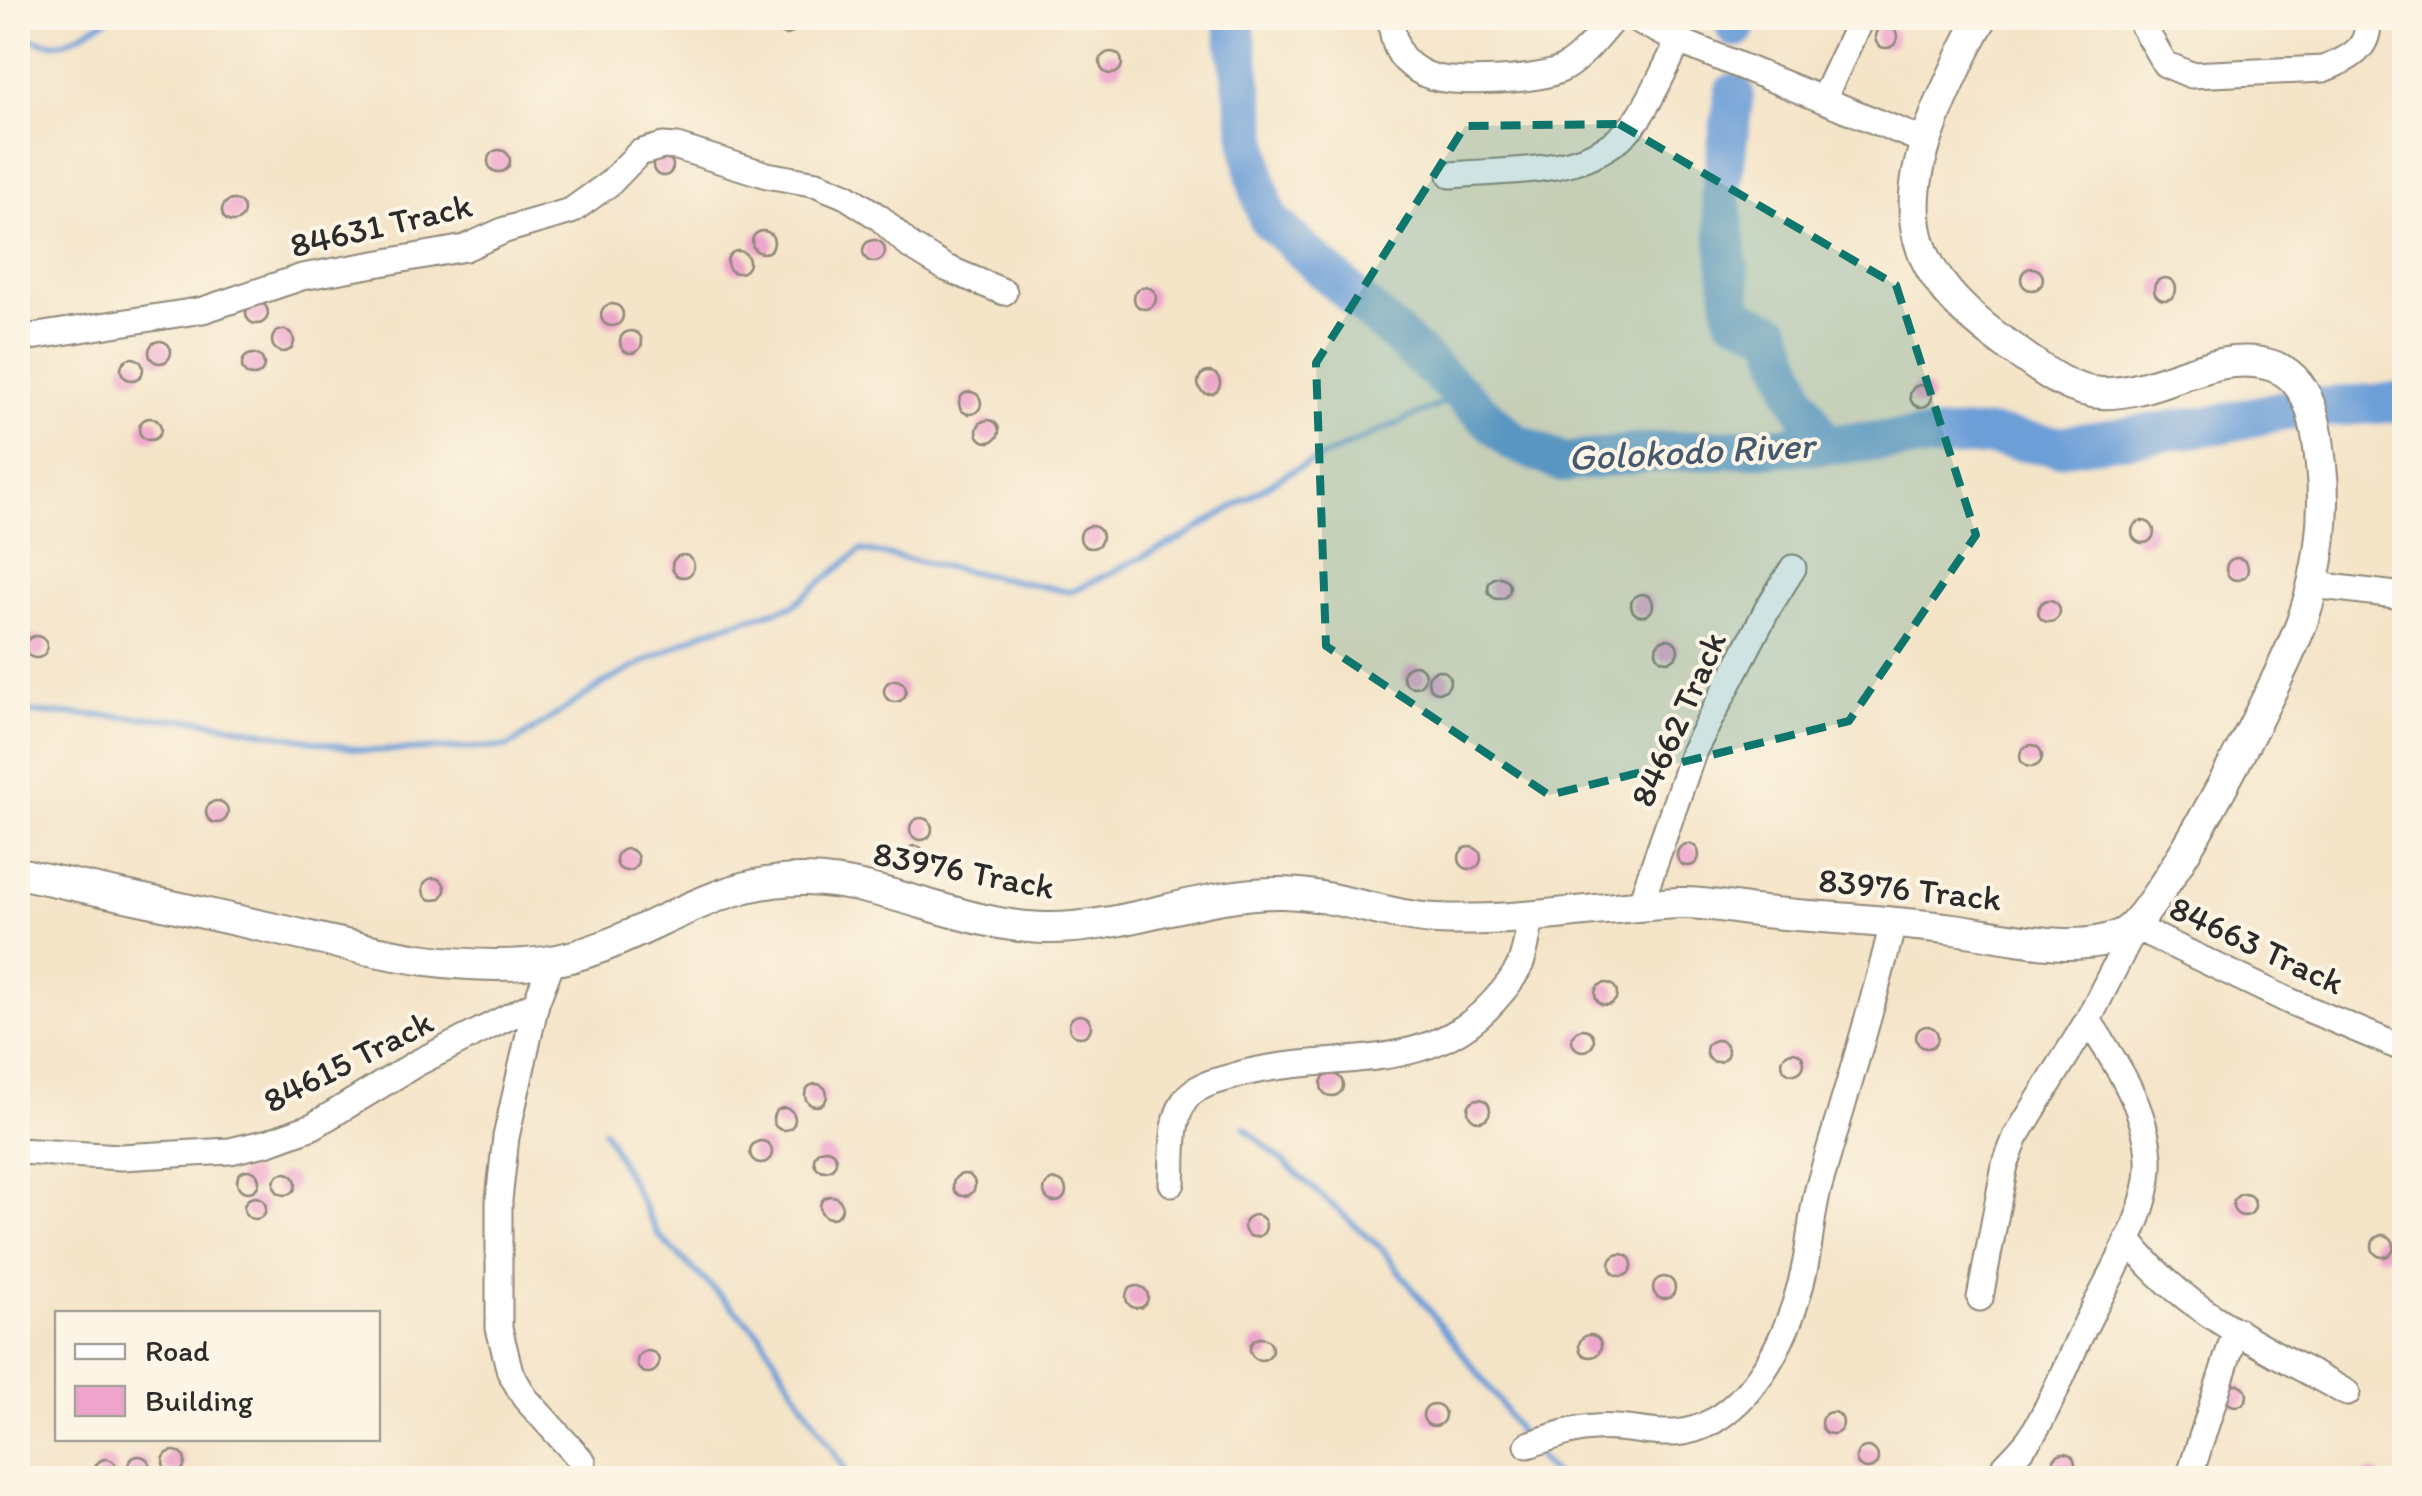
<svg xmlns="http://www.w3.org/2000/svg" width="2422" height="1496" font-family="Itim,sans-serif">
<rect width="100%" height="100%" fill="#fcf5e5"/>
<filter id="ink" filterUnits="userSpaceOnUse"><feTurbulence type="fractalNoise" baseFrequency=".01" numOctaves="2"/><feDisplacementMap in="SourceGraphic" scale="20" xChannelSelector="R" yChannelSelector="G"/><feConvolveMatrix kernelMatrix="1 2 1 2 8 2 1 2 1" color-interpolation-filters="sRGB"/></filter>
<filter id="wash" filterUnits="userSpaceOnUse"><feTurbulence type="fractalNoise" baseFrequency=".0048" numOctaves="4" result="noise"/><feDisplacementMap in="SourceGraphic" scale="40" xChannelSelector="R" yChannelSelector="G"/><feGaussianBlur stdDeviation="2.25" result="paint"/><feColorMatrix in="noise" values="0 0 0 0 0 0 0 0 0 0 0 0 0 0 0 0 0 1.4 0 .05"/><feComposite in="paint" operator="in"/></filter>
<g filter="url(#wash)">
<rect width="100%" height="100%" fill="#f4e4c8"/>
<g fill="none" stroke-linecap="round" stroke-linejoin="round">
<!-- stream -->
<path stroke="#6c9ed7" stroke-width="6" d="M18,34C67,54 68,38 110,18
M18,712L200,720L368,751L508,747L604,683L705,631L792,606L861,550L1071,592L1188,535L1289,472L1461,395
M1245,1128L1382,1249L1497,1398L1523,1438
M604,1130L659,1236L760,1334L850,1478
M1534,1452L1557,1478"/>
<!-- river -->
<path stroke="#6c9ed7" stroke-width="40" d="M1233,18L1256,179L1268,219L1514,442L1564,463L1640,453L1989,436L2057,446L2219,424L2284,410L2404,402
M1736,18V28
M1734,93L1721,193L1734,315L1774,332L1796,394L1824,444"/>
</g>
<g id="blocks">
<!-- building -->
<path fill="#eea5cc" d="M776 25a10 10 0 1 1 20 0a10 10 0 1 1-20 0Z
M1469,18H1492L1489,25L1479,28Z
M1875 37a11 11 0 1 1 22 0a11 11 0 1 1-22 0Z
M1100 63a11 11 0 1 1 22 0a11 11 0 1 1-22 0Z
M488 161a11 11 0 1 1 22 0a11 11 0 1 1-22 0Z
M653 166a10 10 0 1 1 20 0a10 10 0 1 1-20 0Z
M222 211a11 11 0 1 1 22 0a11 11 0 1 1-22 0Z
M752 242a11 11 0 1 1 22 0a11 11 0 1 1-22 0Z
M863 251a11 11 0 1 1 22 0a11 11 0 1 1-22 0Z
M727 262a11 11 0 1 1 22 0a11 11 0 1 1-22 0Z
M2021 279a11 11 0 1 1 22 0a11 11 0 1 1-22 0Z
M2154 289a11 11 0 1 1 22 0a11 11 0 1 1-22 0Z
M1134 298a11 11 0 1 1 22 0a11 11 0 1 1-22 0Z
M246 313a11 11 0 1 1 22 0a11 11 0 1 1-22 0Z
M601 315a11 11 0 1 1 22 0a11 11 0 1 1-22 0Z
M272 341a11 11 0 1 1 22 0a11 11 0 1 1-22 0Z
M620 342a11 11 0 1 1 22 0a11 11 0 1 1-22 0Z
M149 352a11 11 0 1 1 22 0a11 11 0 1 1-22 0Z
M242 365a11 11 0 1 1 22 0a11 11 0 1 1-22 0Z
M121 369a11 11 0 1 1 22 0a11 11 0 1 1-22 0Z
M1198 383a11 11 0 1 1 22 0a11 11 0 1 1-22 0Z
M1910 396a11 11 0 1 1 22 0a11 11 0 1 1-22 0Z
M959 403a11 11 0 1 1 22 0a11 11 0 1 1-22 0Z
M139 429a11 11 0 1 1 22 0a11 11 0 1 1-22 0Z
M977 431a11 11 0 1 1 22 0a11 11 0 1 1-22 0Z
M2132 532a11 11 0 1 1 22 0a11 11 0 1 1-22 0Z
M1080 537a11 11 0 1 1 22 0a11 11 0 1 1-22 0Z
M672 566a11 11 0 1 1 22 0a11 11 0 1 1-22 0Z
M2226 569a11 11 0 1 1 22 0a11 11 0 1 1-22 0Z
M1488 588a11 11 0 1 1 22 0a11 11 0 1 1-22 0Z
M1631 605a11 11 0 1 1 22 0a11 11 0 1 1-22 0Z
M2038 611a11 11 0 1 1 22 0a11 11 0 1 1-22 0Z
M25 647a11 11 0 1 1 22 0a11 11 0 1 1-22 0Z
M1656 650a11 11 0 1 1 22 0a11 11 0 1 1-22 0Z
M1403 676a11 11 0 1 1 22 0a11 11 0 1 1-22 0Z
M1428 681a11 11 0 1 1 22 0a11 11 0 1 1-22 0Z
M884 691a11 11 0 1 1 22 0a11 11 0 1 1-22 0Z
M2020 756a11 11 0 1 1 22 0a11 11 0 1 1-22 0Z
M206 812a11 11 0 1 1 22 0a11 11 0 1 1-22 0Z
M910 829a11 11 0 1 1 22 0a11 11 0 1 1-22 0Z
M1677 855a11 11 0 1 1 22 0a11 11 0 1 1-22 0Z
M904 857a11 11 0 1 1 22 0a11 11 0 1 1-22 0Z
M1459 858a11 11 0 1 1 22 0a11 11 0 1 1-22 0Z
M616 860a11 11 0 1 1 22 0a11 11 0 1 1-22 0Z
M423 889a11 11 0 1 1 22 0a11 11 0 1 1-22 0Z
M1595 994a11 11 0 1 1 22 0a11 11 0 1 1-22 0Z
M1069 1026a11 11 0 1 1 22 0a11 11 0 1 1-22 0Z
M1916 1037a11 11 0 1 1 22 0a11 11 0 1 1-22 0Z
M1572 1040a11 11 0 1 1 22 0a11 11 0 1 1-22 0Z
M1706 1051a11 11 0 1 1 22 0a11 11 0 1 1-22 0Z
M1782 1063a11 11 0 1 1 22 0a11 11 0 1 1-22 0Z
M1321 1085a11 11 0 1 1 22 0a11 11 0 1 1-22 0Z
M805 1095a11 11 0 1 1 22 0a11 11 0 1 1-22 0Z
M1468 1110a11 11 0 1 1 22 0a11 11 0 1 1-22 0Z
M773 1119a11 11 0 1 1 22 0a11 11 0 1 1-22 0Z
M750 1152a11 11 0 1 1 22 0a11 11 0 1 1-22 0Z
M814 1160a11 11 0 1 1 22 0a11 11 0 1 1-22 0Z
M237 1181a11 11 0 1 1 22 0a11 11 0 1 1-22 0Z
M274 1184a11 11 0 1 1 22 0a11 11 0 1 1-22 0Z
M953 1185a11 11 0 1 1 22 0a11 11 0 1 1-22 0Z
M1044 1191a11 11 0 1 1 22 0a11 11 0 1 1-22 0Z
M2233 1205a11 11 0 1 1 22 0a11 11 0 1 1-22 0Z
M820 1207a11 11 0 1 1 22 0a11 11 0 1 1-22 0Z
M244 1208a11 11 0 1 1 22 0a11 11 0 1 1-22 0Z
M1244 1226a11 11 0 1 1 22 0a11 11 0 1 1-22 0Z
M2372 1246a11 11 0 1 1 22 0a11 11 0 1 1-22 0Z
M1610 1265a11 11 0 1 1 22 0a11 11 0 1 1-22 0Z
M1653 1288a11 11 0 1 1 22 0a11 11 0 1 1-22 0Z
M1126 1297a11 11 0 1 1 22 0a11 11 0 1 1-22 0Z
M1579 1346a11 11 0 1 1 22 0a11 11 0 1 1-22 0Z
M1250 1349a11 11 0 1 1 22 0a11 11 0 1 1-22 0Z
M637 1362a11 11 0 1 1 22 0a11 11 0 1 1-22 0Z
M2225 1395a11 11 0 1 1 22 0a11 11 0 1 1-22 0Z
M1423 1415a11 11 0 1 1 22 0a11 11 0 1 1-22 0Z
M1821 1423a11 11 0 1 1 22 0a11 11 0 1 1-22 0Z
M1856 1458a11 11 0 1 1 22 0a11 11 0 1 1-22 0Z
M163 1462a11 11 0 1 1 22 0a11 11 0 1 1-22 0Z
M2053 1464a11 11 0 1 1 22 0a11 11 0 1 1-22 0Z
M128 1467a11 11 0 1 1 22 0a11 11 0 1 1-22 0Z
M95 1470a11 11 0 1 1 22 0a11 11 0 1 1-22 0Z
M1392,1465L1402,1471L1404,1478H1381L1383,1471Z
M2373,1470L2384,1478H2363L2366,1473Z"/>
</g>
</g>
<g filter="url(#ink)">
<use href="#blocks" fill-opacity="0" stroke="#90887a" stroke-width="2.5"/>
<g fill="none" stroke-linecap="round" stroke-linejoin="round">
<defs>
<path id="minor" d="M1390,18C1393,33 1394,50 1406,61C1413,68 1423,74 1433,77C1459,84 1542,81 1564,68C1584,56 1599,35 1614,18
M1634,18L1679,41L1924,141
M2138,18L2165,64L2191,75L2323,69C2348,60 2372,48 2367,18
M1823,99L1861,18
M1451,175C1515,169 1598,177 1639,117C1654,94 1666,66 1679,41
M18,339L203,310L302,277L465,248L505,230L571,211L610,183L639,153L663,146L677,147L767,175L817,184L846,196L880,218L910,246L946,268L1004,292
M2313,585L2404,596
M1640,905L1694,750L1768,608L1793,568
M536,1003L506,1137L499,1200V1328L510,1372L525,1398L583,1462
M18,1151L121,1157L230,1151L269,1142L313,1126L417,1063L536,1003L552,961
M1172,1183C1174,1157 1170,1122 1185,1100C1194,1086 1216,1081 1231,1077C1324,1048 1426,1080 1495,1000C1505,989 1515,977 1521,963C1526,949 1528,932 1531,918
M2128,1239C2180,1311 2271,1350 2347,1393
M1980,1298L2005,1165L2016,1137L2088,1020L2135,927L2289,1001L2404,1049
M1528,1445C1549,1438 1572,1429 1594,1428C1637,1424 1671,1446 1713,1421C1766,1389 1795,1319 1806,1261C1811,1236 1812,1210 1819,1186C1844,1098 1872,1012 1893,923
M1995,1478C2007,1462 2024,1449 2034,1432C2054,1399 2067,1362 2084,1328C2107,1280 2152,1213 2149,1158C2146,1107 2115,1061 2088,1020
M2189,1478L2236,1330"/>
<path id="tertiary" d="M18,873C102,891 187,909 271,928C361,948 452,974 545,962C638,949 707,877 807,880C887,882 963,926 1044,928C1125,930 1202,891 1283,893C1335,894 1384,916 1436,919C1517,923 1597,907 1678,903C1708,902 1734,909 1763,912C1827,918 1890,921 1953,929C2002,935 2078,957 2124,933C2162,912 2286,670 2303,619C2319,571 2327,516 2321,465C2317,428 2312,377 2270,365C2213,348 2157,396 2101,393C2065,391 2038,366 2010,347C1904,272 1893,212 1944,95C1956,69 1967,42 1982,18"/>
</defs>
<!-- minor casing -->
<use href="#minor" stroke="#90887a" stroke-width="29"/>
<!-- tertiary casing -->
<use href="#tertiary" stroke="#90887a" stroke-width="34"/>
<!-- minor -->
<use href="#minor" stroke="#fff" stroke-width="25"/>
<!-- tertiary -->
<use href="#tertiary" stroke="#fff" stroke-width="30"/>
</g>
</g>
<!-- marked area -->
<path fill="#0f766e" fill-opacity="0.2" stroke="#0f766e" stroke-width="8" stroke-dasharray="20 12" stroke-linejoin="round" d="M1619,124L1896,285L1976,535L1849,721L1549,795L1326,646L1316,363L1465,126Z"/>
<g text-anchor="middle" stroke-width="8" stroke-linejoin="round" paint-order="stroke">
<!-- street labels -->
<g font-size="35" fill="#2b2b2b" stroke="#fcf5e5">
<text transform="translate(381 225) rotate(-13)" y="12">84631 Track</text>
<text transform="translate(1678 719) rotate(-66)" y="12">84662 Track</text>
<text transform="translate(964 870) rotate(11)" y="12">83976 Track</text>
<text transform="translate(1910 889) rotate(6)" y="12">83976 Track</text>
<text transform="translate(2257 945) rotate(25)" y="12">84663 Track</text>
<text transform="translate(348 1061) rotate(-27)" y="12">84615 Track</text>
</g>
<!-- water labels -->
<g font-size="38" font-style="italic" fill="#455970" stroke="#fcf5e5">
<text transform="translate(1691 451) rotate(-3)" y="13">Golokodo River</text>
</g>
</g>
<!-- margin -->
<rect width="2422" height="1496" fill="none" stroke="#fcf5e5" stroke-width="60"/>
<!-- legend -->
<rect x="55" y="1311" width="325" height="130" fill="#fcf5e5" stroke="#a8a49b" stroke-width="2.5"/>
<rect x="75" y="1344" width="50" height="15" fill="#ffffff" stroke="#a8a49b" stroke-width="2.5"/>
<text x="145" y="1361" font-size="30" fill="#2b2b2b">Road</text>
<rect x="75" y="1386" width="50" height="30" fill="#eea5cc" stroke="#a8a49b" stroke-width="2.5"/>
<text x="145" y="1411" font-size="30" fill="#2b2b2b">Building</text>
</svg>
